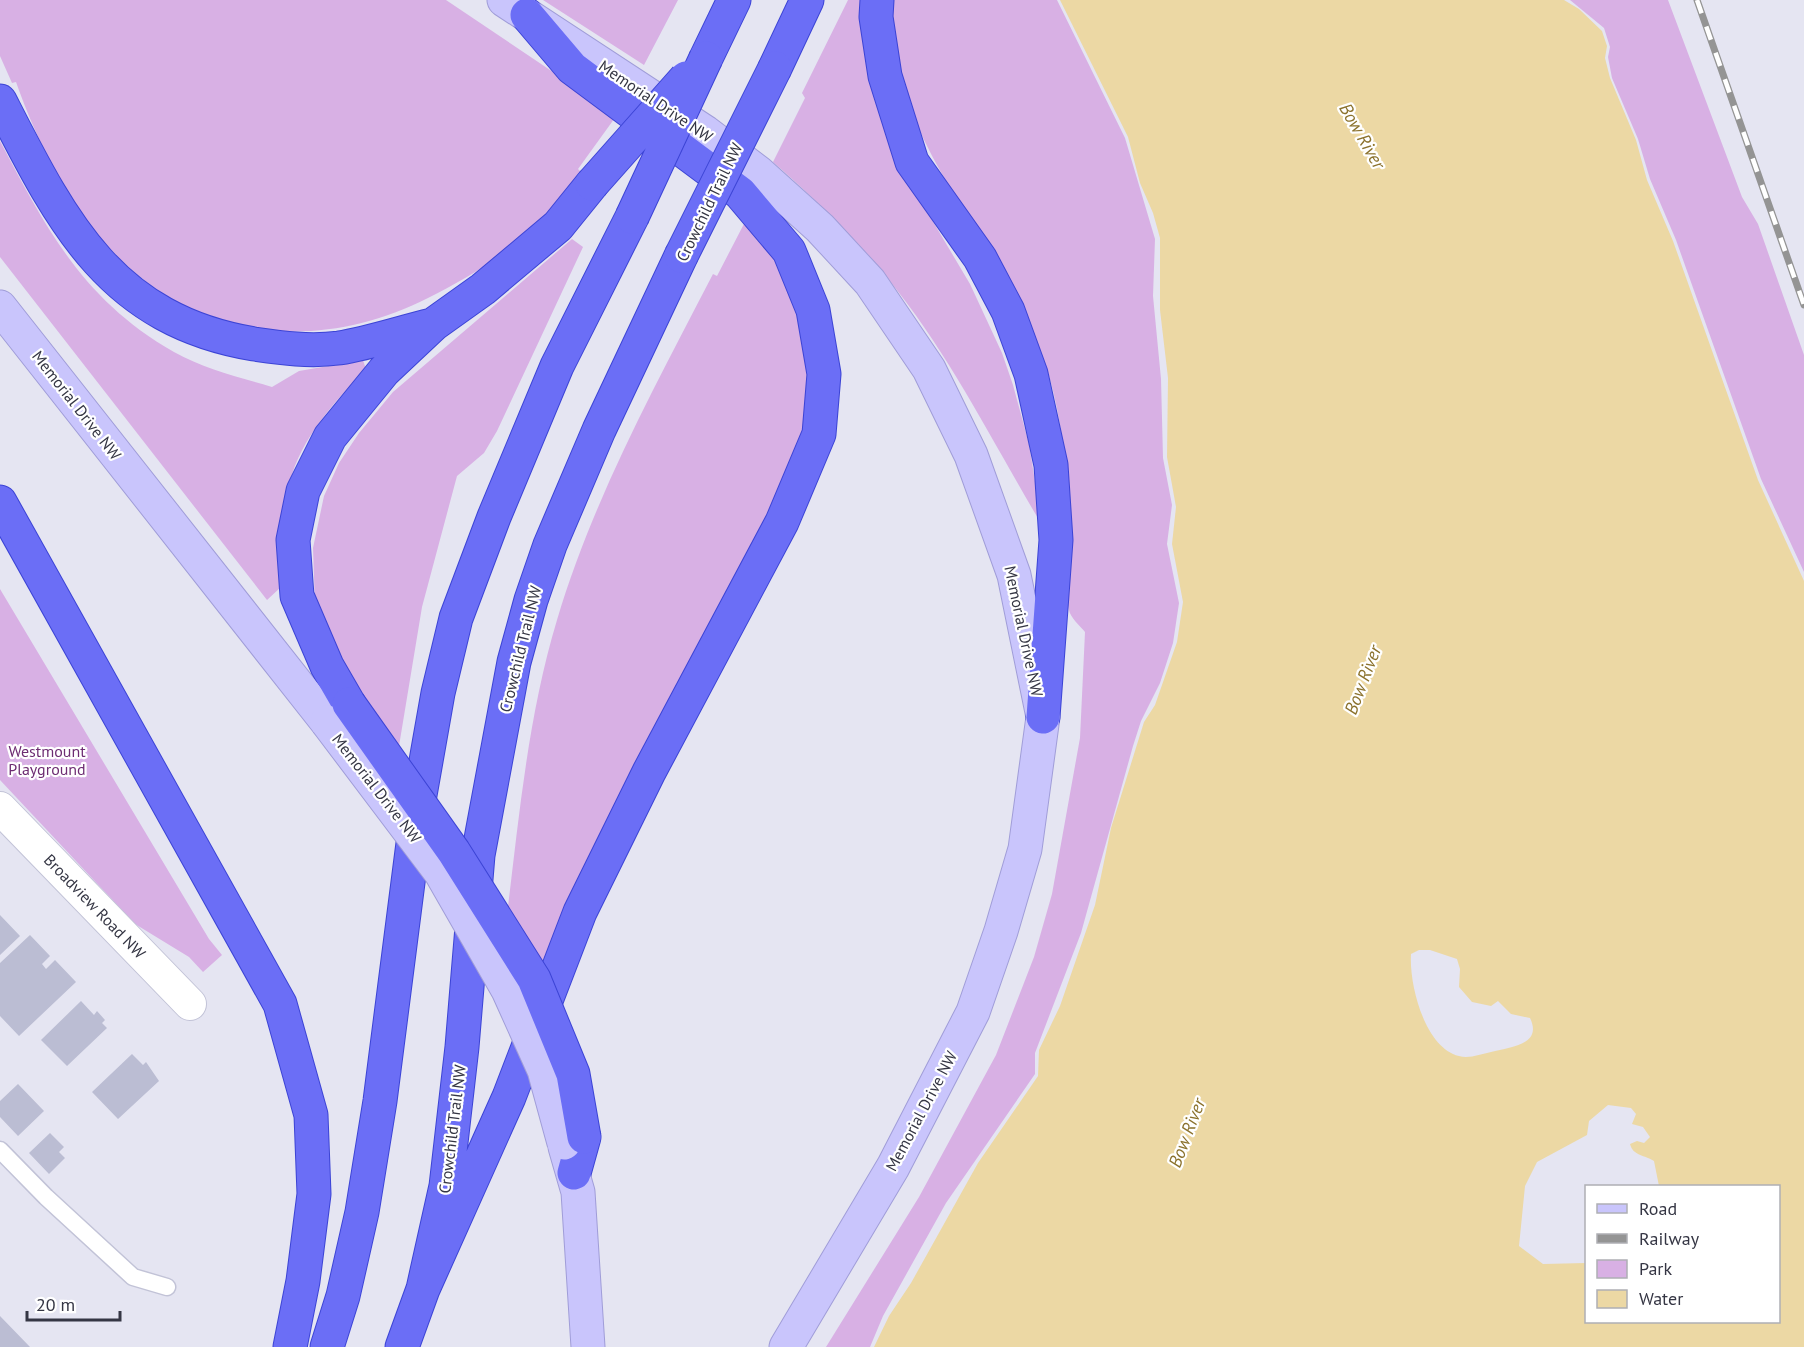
<svg xmlns="http://www.w3.org/2000/svg" width="1804" height="1347" font-family="'PT Sans',sans-serif">
<rect width="100%" height="100%" fill="#e5e5f2"/>
<!-- green -->
<path fill="#d8b0e4" d="M0,0H446L617,115L578,169L582,173C562,196 543,219 520,239C493,263 460,282 428,298C321,352 201,343 115,254C70,209 37,142 16,82L12,83L0,56Z
M543,0H678L644,65Z
M848,0H864L919,198L970,284L1002,353L1013,385L1029,444L1042,525C993,443 949,353 888,279C853,236 814,198 773,162L805,98L802,93Z
M893,0H1057L1125,138L1155,239L1153,296L1161,379L1163,458L1172,505L1167,544L1179,603L1173,643L1160,683L1141,721L1133,746L1081,933L1035,1053V1074L946,1203L883,1316L870,1347H826L919,1197L996,1055L1034,957L1052,894L1080,738L1085,632C1080,626 1070,617 1069,610C1065,594 1069,561 1068,542C1067,487 1065,430 1049,376C1014,252 879,135 893,0Z
M1570,0H1668L1742,197L1758,224L1804,355V572L1761,479L1676,240L1650,179L1638,139L1612,78L1608,57L1610,47L1604,28Z
M0,141C47,230 83,300 174,352C204,369 239,377 272,387L299,371L363,360L366,369C337,399 300,439 290,482C283,515 284,553 281,587L267,600L0,257Z
M746,220L763,238L797,295L812,363L805,439L546,967L507,915C519,817 528,716 557,620C593,499 655,386 713,274L717,276Z
M572,239L583,247L497,431L484,453L457,476L422,607L399,746L351,683L315,606L313,548L324,496L339,463L359,433L393,392Z
M0,589L209,939L222,955L203,972L189,957L135,924L0,780Z"/>
<!-- water -->
<path fill="#ecd8a4" fill-rule="evenodd" d="M1060,0H1564L1579,9L1602,31L1607,46L1605,58L1610,78L1636,140L1647,180L1673,241L1758,480L1804,581V1347H874L889,1316L911,1283L978,1163L1038,1076L1039,1050L1060,1006L1095,905L1111,828L1144,722L1155,705L1177,642L1183,602L1172,544L1176,507L1167,457L1168,378L1160,310V238L1153,213L1140,183L1128,137ZM1419,950H1430L1457,959L1460,969L1459,987L1472,1002L1491,1006L1498,1001L1511,1014L1530,1018C1543,1045 1510,1047 1491,1052C1481,1054 1469,1059 1459,1056C1425,1048 1409,985 1411,954ZM1608,1105L1631,1108L1636,1114L1632,1124L1643,1127L1650,1137L1644,1143L1637,1141L1630,1144C1633,1156 1645,1155 1654,1161L1659,1186H1778V1322H1586V1263L1543,1264L1519,1246L1525,1186L1537,1162L1587,1135L1589,1121Z"/>
<!-- building -->
<path fill="#bbbdd3" d="M0,915L20,936L0,955Z
M30,935L50,956L42,964L46,969L55,960L76,982L19,1036L0,1016V963Z
M81,1001L94,1015L97,1011L105,1020L102,1023L107,1028L67,1066L41,1040Z
M132,1054L143,1065L146,1062L159,1081L118,1119L92,1092Z
M18,1084L44,1111L18,1136L0,1117V1101Z
M50,1133L64,1147L59,1152L65,1158L49,1174L29,1153Z
M0,1316L30,1347H0Z"/>
<g fill="none" stroke-linecap="round" stroke-linejoin="round">
<defs>
<path id="lane" d="M0,1150L46,1197L133,1277L167,1287"/>
<path id="street" d="M0,808L190,1004"/>
<path id="secondary" d="M504,0L705,132L759,173L820,228L870,282L929,369L971,455L1014,575L1043,717L1025,849L1001,931L973,1012L893,1167L786,1347
M0,307L327,722
M565,1147L578,1192L588,1347"/>
<path id="highway" d="M877,0L876,17L885,76L912,162L980,258L1008,311L1031,374L1051,465L1056,540L1043,717
M706,58L734,0
M775,68L807,0
M0,101C61,220 109,320 254,344C282,348 310,352 339,348C370,343 402,332 432,325
M0,502L280,1004L311,1115L314,1194L303,1281L290,1347
M349,704L327,666L297,596L293,540L303,491L330,437L384,371L434,324L483,289L558,226L592,184
M574,1173L584,1137
M423,1289L509,1097L580,912L649,772L782,522L819,434L824,374L813,310L789,251L740,193L572,68L527,15
M327,1347L343,1296L362,1212L380,1101L417,812L438,693L456,618L494,517L557,366L632,217
M402,1347L423,1289L446,1186L462,1047L478,855L514,662L531,600L550,545L599,430L681,256"/>
</defs>
<!-- lane casing -->
<use href="#lane" stroke="#c2c3d7" stroke-width="19"/>
<!-- street casing -->
<use href="#street" stroke="#c2c3d7" stroke-width="34"/>
<!-- secondary casing -->
<use href="#secondary" stroke="#a09dd8" stroke-width="35"/>
<!-- highway casing -->
<use href="#highway" stroke="#3c44d5" stroke-width="35"/>
<!-- lane -->
<use href="#lane" stroke="#fff" stroke-width="16"/>
<!-- street -->
<use href="#street" stroke="#fff" stroke-width="32"/>
<!-- secondary -->
<use href="#secondary" stroke="#c9c5fc" stroke-width="33"/>
<!-- highway -->
<use href="#highway" stroke="#6b6ef6" stroke-width="33"/>
<defs>
<path id="rail" d="M1697,0L1804,305"/>
</defs>
<!-- rail casing -->
<use href="#rail" stroke="#949494" stroke-width="7"/>
<!-- rail -->
<use href="#rail" stroke="#fff" stroke-width="4.5" stroke-dasharray="14" stroke-linecap="butt"/>
<defs>
<path id="secondary-bridge" d="M327,722L441,873L508,990L544,1070L564,1143"/>
<path id="highway-bridge" d="M592,184L686,78
M632,217L706,58
M681,256L775,68
M349,704L454,852L534,979L573,1074L584,1137"/>
</defs>
<!-- secondary-bridge casing -->
<use href="#secondary-bridge" stroke="#a09dd8" stroke-width="35" stroke-linecap="butt"/>
<!-- highway-bridge casing -->
<use href="#highway-bridge" stroke="#3c44d5" stroke-width="35" stroke-linecap="butt"/>
<!-- secondary-bridge -->
<use href="#secondary-bridge" stroke="#c9c5fc" stroke-width="33"/>
<!-- highway-bridge -->
<use href="#highway-bridge" stroke="#6b6ef6" stroke-width="33"/>
</g>
<g text-anchor="middle" stroke-width="4.5" stroke-linejoin="round" paint-order="stroke">
<!-- street labels -->
<g font-size="16" fill="#353644" stroke="#fff">
<text transform="translate(656 101) rotate(34)" y="6">Memorial Drive NW</text>
<text transform="translate(709 202) rotate(-64)" y="6">Crowchild Trail NW</text>
<text transform="translate(77 405) rotate(52)" y="6">Memorial Drive NW</text>
<text transform="translate(1024 631) rotate(78)" y="6">Memorial Drive NW</text>
<text transform="translate(520 649) rotate(-76)" y="6">Crowchild Trail NW</text>
<text transform="translate(377 788) rotate(52)" y="6">Memorial Drive NW</text>
<text transform="translate(95 906) rotate(46)" y="6">Broadview Road NW</text>
<text transform="translate(921 1111) rotate(-62)" y="6">Memorial Drive NW</text>
<text transform="translate(452 1129) rotate(-83)" y="6">Crowchild Trail NW</text>
</g>
<!-- park labels -->
<g font-size="16" fill="#6d2c72" stroke="#fff">
<text x="47" y="757">Westmount<tspan x="47" dy="18">Playground</tspan></text>
</g>
<!-- water labels -->
<g font-size="18" font-style="italic" fill="#8b722d" stroke="#fff">
<text transform="translate(1362 136) rotate(60)" y="6">Bow River</text>
<text transform="translate(1363 680) rotate(-69)" y="6">Bow River</text>
<text transform="translate(1187 1133) rotate(-69)" y="6">Bow River</text>
</g>
</g>
<!-- legend -->
<rect x="1585" y="1185" width="195" height="138" fill="#ffffff" stroke="#aeafb4" stroke-width="1.5"/>
<rect x="1597" y="1204" width="30" height="9" fill="#c9c5fc" stroke="#aeafb4" stroke-width="1.5"/>
<text x="1639" y="1215" font-size="18" fill="#353644">Road</text>
<rect x="1597" y="1234" width="30" height="9" fill="#949494" stroke="#aeafb4" stroke-width="1.5"/>
<text x="1639" y="1245" font-size="18" fill="#353644">Railway</text>
<rect x="1597" y="1260" width="30" height="18" fill="#d8b0e4" stroke="#aeafb4" stroke-width="1.5"/>
<text x="1639" y="1275" font-size="18" fill="#353644">Park</text>
<rect x="1597" y="1290" width="30" height="18" fill="#ecd8a4" stroke="#aeafb4" stroke-width="1.5"/>
<text x="1639" y="1305" font-size="18" fill="#353644">Water</text>
<!-- scale -->
<path d="M27 1311v9h93v-9" fill="none" stroke="#353644" stroke-width="3"/>
<text x="36" y="1311" font-size="18" fill="#353644" stroke="#ffffff" stroke-width="4.5" paint-order="stroke">20 m</text>
</svg>
